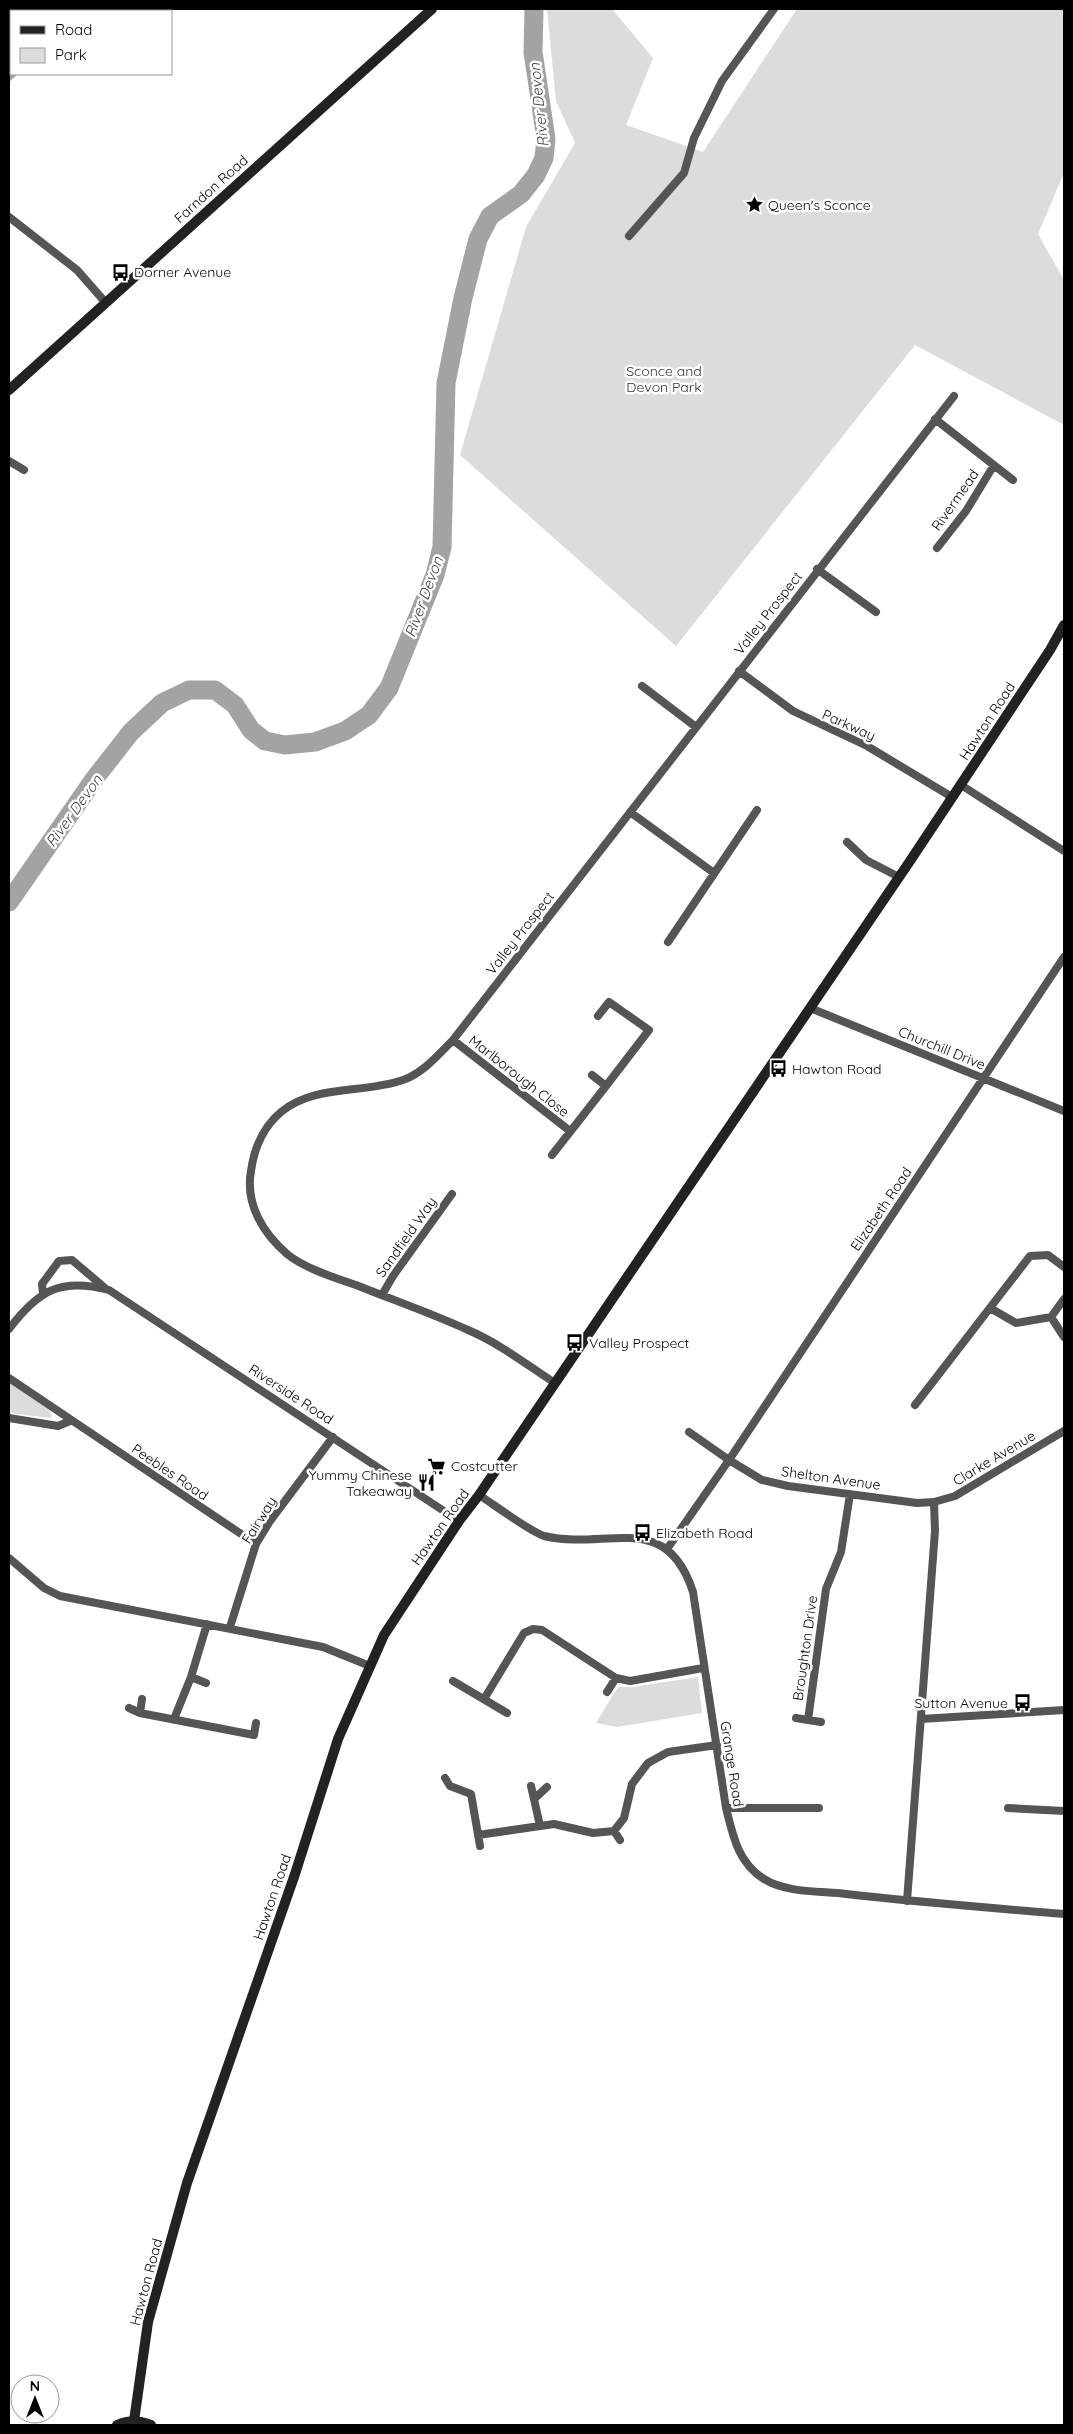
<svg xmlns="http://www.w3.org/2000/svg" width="1073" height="2434" font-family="Quicksand,sans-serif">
<rect width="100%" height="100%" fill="#fff"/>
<!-- green -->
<path fill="#dcdcdc" d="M547,9H612L653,58L626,125L703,152L797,9H1064V173L1038,234L1064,280V425L915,345L676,646L460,455L526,227L575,143L556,101Z
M9,1382L49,1410L52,1414L51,1418L9,1413Z
M698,1677L702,1713L617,1727L596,1723L618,1687H632Z"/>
<!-- water -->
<path fill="#a3a3a3" d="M9,9H80L78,11H11V74H18L9,82Z"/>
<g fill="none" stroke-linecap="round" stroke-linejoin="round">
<!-- river -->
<path stroke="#a3a3a3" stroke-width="19" d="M9,902L95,778L131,732L162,703L189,690H215L235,705L251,730L265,741L285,745L315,742L345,731L369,715L389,688L435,575L442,547L446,383L463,298L478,239L490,216L521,194L536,175L544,158L546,139L533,52L534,9"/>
<!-- street -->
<path stroke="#555" stroke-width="8" d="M9,217L77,270L106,303
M629,236L684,173L694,138L722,81L774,9
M935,419L1013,480
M9,461L24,470
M937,548L966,511L994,465
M817,569L876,612
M739,671L793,711L867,746L952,797
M642,686L696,727
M961,785L1064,851
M630,812L714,873
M847,842L866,860L899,877
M668,942L757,810
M810,1008L1064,1111
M598,1016L609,1002L649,1030L606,1086
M453,1040L570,1131
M552,1155L606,1086L592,1075
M43,1293L42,1284L59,1261L72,1260L105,1288
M382,1295L393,1276L452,1194
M1064,1299L1051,1317L1064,1337
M990,1308L1016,1323L1051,1317
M9,1329C38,1291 60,1277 109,1290L459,1521
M9,1378L256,1544
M555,1383C527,1365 499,1343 468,1330C431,1313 393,1300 356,1285C335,1278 304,1268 287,1254C263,1233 245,1204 251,1171C254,1149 262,1128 281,1112C315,1084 363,1094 403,1080C423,1073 438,1055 453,1040L954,396
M915,1405L1030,1256L1048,1255L1064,1267
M9,1418L58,1426L70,1421
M689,1432L729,1460L762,1480L788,1486L917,1503L934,1502L955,1496L1064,1431
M479,1495C493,1504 531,1532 544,1536C606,1551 666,1508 693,1592L726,1808C733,1836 738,1863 764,1879C786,1893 821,1891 846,1894C918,1902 991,1908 1064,1914
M667,1549L729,1460L1064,957
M9,1558L44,1588L60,1596L323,1647L370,1666
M230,1627L256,1544L270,1521L333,1437
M191,1677L206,1683
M453,1681L507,1713
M607,1692L616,1678
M484,1699L524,1633L533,1629L542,1630L616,1678L630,1681L703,1668
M129,1708L140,1713L254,1735L256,1723
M140,1713L142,1699
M796,1718L808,1720
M174,1719L191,1677L207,1624
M921,1719L1064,1710
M821,1722L808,1720L826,1589L841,1552L850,1494
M445,1778L450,1786L471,1794L480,1846
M531,1786L534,1799
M726,1808H819
M1008,1808L1064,1811
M540,1826L534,1799L547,1787
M614,1831L620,1840
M478,1835L554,1824L593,1833L614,1831L624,1818L632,1784L648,1763L668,1752L717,1745
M907,1901L935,1531L934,1502"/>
<!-- secondary -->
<path stroke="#222" stroke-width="10" d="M9,390L432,9
M134,2421L148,2322L187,2183L295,1874L338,1739L384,1635L459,1521L479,1495L910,861L1050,650L1064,625
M117,2425C129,2420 138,2420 151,2425"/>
</g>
<!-- icons -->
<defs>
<symbol id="sight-bare" viewBox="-9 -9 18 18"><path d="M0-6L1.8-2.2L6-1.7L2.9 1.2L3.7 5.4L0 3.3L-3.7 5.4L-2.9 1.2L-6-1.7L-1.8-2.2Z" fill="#000" stroke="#fff" stroke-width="2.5" paint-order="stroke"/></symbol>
<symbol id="bus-bare" viewBox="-9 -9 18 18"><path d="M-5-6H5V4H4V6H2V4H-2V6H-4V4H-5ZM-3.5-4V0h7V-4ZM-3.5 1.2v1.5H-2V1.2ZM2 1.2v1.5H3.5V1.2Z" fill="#000" stroke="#fff" stroke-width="2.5" paint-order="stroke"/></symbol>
<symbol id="supermarket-bare" viewBox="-9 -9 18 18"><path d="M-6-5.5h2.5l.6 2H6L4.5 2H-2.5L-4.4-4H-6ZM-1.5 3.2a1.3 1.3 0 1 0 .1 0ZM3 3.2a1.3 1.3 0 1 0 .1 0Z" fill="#000" stroke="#fff" stroke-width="2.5" paint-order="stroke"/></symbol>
<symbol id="restaurant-bare" viewBox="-9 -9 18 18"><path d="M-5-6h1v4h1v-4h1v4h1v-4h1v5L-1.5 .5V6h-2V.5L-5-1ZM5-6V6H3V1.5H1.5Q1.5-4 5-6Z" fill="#000" stroke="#fff" stroke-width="2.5" paint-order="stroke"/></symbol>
</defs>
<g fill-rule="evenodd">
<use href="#sight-bare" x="742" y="192" width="25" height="25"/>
<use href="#bus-bare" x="108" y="260" width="25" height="25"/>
<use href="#bus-bare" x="766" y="1056" width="25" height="25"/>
<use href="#bus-bare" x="562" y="1330" width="25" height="25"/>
<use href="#supermarket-bare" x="424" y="1454" width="25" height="25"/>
<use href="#restaurant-bare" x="414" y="1470" width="25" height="25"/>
<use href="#bus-bare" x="630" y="1520" width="25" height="25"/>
<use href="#bus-bare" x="1010" y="1690" width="25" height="25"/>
</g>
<g text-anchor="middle" stroke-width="5" stroke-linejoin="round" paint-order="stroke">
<!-- street labels -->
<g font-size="14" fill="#000" stroke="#fff">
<text transform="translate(211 189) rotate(-42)" y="5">Farndon Road</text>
<text transform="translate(955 500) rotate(-55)" y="5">Rivermead</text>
<text transform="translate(768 613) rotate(-52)" y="5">Valley Prospect</text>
<text transform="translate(987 721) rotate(-57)" y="5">Hawton Road</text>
<text transform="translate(849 725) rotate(24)" y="5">Parkway</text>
<text transform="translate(520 933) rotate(-52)" y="5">Valley Prospect</text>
<text transform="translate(942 1048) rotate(22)" y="5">Churchill Drive</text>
<text transform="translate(519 1076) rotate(38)" y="5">Marlborough Close</text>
<text transform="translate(881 1209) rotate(-56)" y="5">Elizabeth Road</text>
<text transform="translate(406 1237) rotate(-55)" y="5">Sandfield Way</text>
<text transform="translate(291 1394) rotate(33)" y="5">Riverside Road</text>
<text transform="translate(994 1458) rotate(-31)" y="5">Clarke Avenue</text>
<text transform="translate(170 1472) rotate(34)" y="5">Peebles Road</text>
<text transform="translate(831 1478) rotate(8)" y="5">Shelton Avenue</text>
<text transform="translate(259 1520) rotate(-58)" y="5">Fairway</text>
<text transform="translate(440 1527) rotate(-55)" y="5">Hawton Road</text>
<text transform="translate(805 1648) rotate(-82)" y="5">Broughton Drive</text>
<text transform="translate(732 1764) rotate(81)" y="5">Grange Road</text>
<text transform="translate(272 1897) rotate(-71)" y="5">Hawton Road</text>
<text transform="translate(146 2282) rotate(-75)" y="5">Hawton Road</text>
</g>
<!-- poi labels -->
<g font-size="14" fill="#000" stroke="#fff" text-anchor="start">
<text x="768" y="210">Queen's Sconce</text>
<text x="134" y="277">Dorner Avenue</text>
<text x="792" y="1074">Hawton Road</text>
<text x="589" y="1348">Valley Prospect</text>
<text x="451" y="1471">Costcutter</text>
<text x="412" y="1480" text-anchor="end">Yummy Chinese<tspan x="412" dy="16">Takeaway</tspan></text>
<text x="656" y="1538">Elizabeth Road</text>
<text x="1008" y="1708" text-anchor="end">Sutton Avenue</text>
</g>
<!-- park labels -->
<g font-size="14" fill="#333" stroke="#fff">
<text x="664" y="376">Sconce and<tspan x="664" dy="16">Devon Park</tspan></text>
</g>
<!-- water labels -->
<g font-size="15" font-style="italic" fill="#444" stroke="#fff">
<text transform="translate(539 105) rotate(-96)" y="5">River Devon</text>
<text transform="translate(424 597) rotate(-70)" y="5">River Devon</text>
<text transform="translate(74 811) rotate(-54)" y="5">River Devon</text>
</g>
</g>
<!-- border -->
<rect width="1073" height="2434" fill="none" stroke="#000000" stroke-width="20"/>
<!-- legend -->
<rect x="10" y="10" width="162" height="65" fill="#ffffff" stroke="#999999"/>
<rect x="20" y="26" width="25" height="8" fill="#222222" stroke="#999999"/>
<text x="55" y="35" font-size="15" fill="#000000">Road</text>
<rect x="20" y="48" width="25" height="15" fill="#dcdcdc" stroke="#999999"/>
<text x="55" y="60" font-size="15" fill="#000000">Park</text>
<!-- north arrow -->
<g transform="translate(35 2399)"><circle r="24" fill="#ffffff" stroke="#999999"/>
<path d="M0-4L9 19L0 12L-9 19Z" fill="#000000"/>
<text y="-8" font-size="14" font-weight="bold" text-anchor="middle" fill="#000000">N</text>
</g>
</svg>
